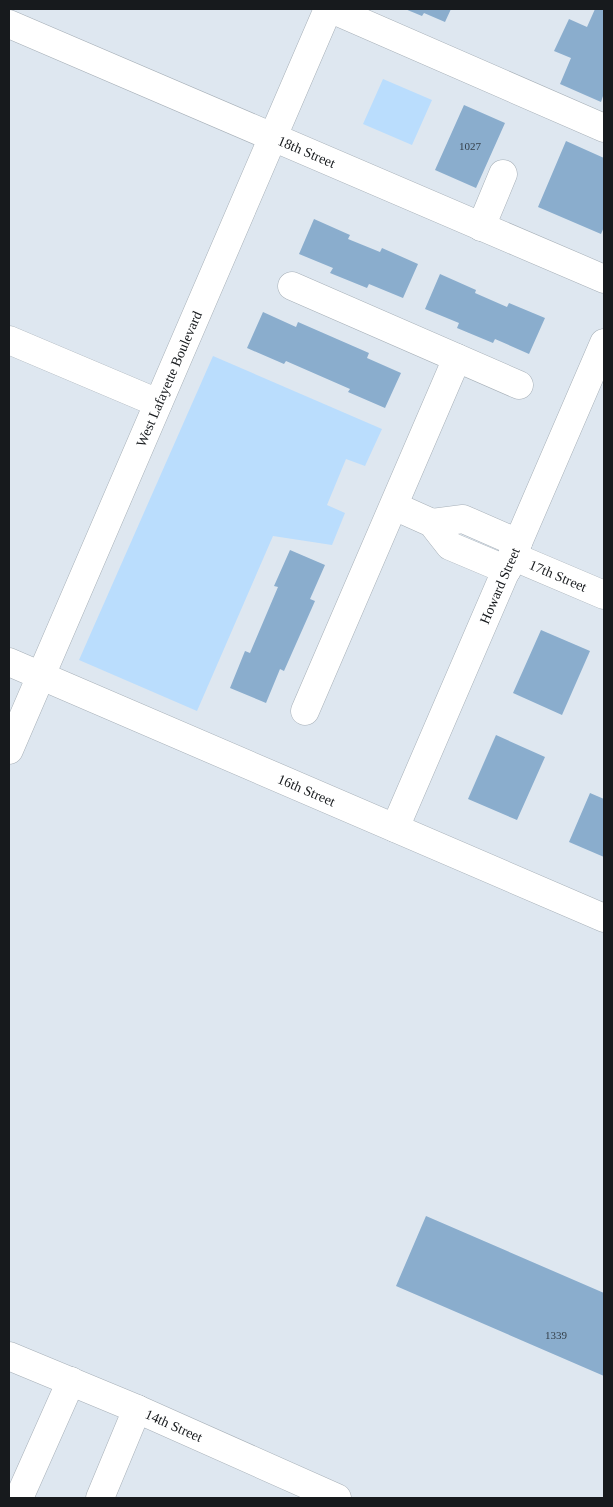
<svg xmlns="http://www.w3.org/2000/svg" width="613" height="1507" font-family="Georgia,serif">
<rect width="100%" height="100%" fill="#dee7f0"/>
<!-- green -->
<path fill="#baddfd" d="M383,79L432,100L412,145L363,124Z
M213,356L382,429L365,466L346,459L327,505L345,513L332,545L273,536L197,711L79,660Z"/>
<!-- building -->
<path fill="#8aadcd" d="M405,9H451L445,22L424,13L422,16Z
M595,9H604V93L601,102L560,84L571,58L554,51L569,19L587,27Z
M464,105L505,123L476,188L435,170Z
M566,141L604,158V227L601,234L538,207Z
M314,219L350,235L348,239L380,252L382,248L418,264L403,298L369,284L367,288L330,273L333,268L299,254Z
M440,274L476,290L475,293L507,307L509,303L545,318L529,354L495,339L493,343L457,328L459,323L425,309Z
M263,312L296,327L298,322L369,353L367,358L401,373L385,408L348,392L350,389L286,361L284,364L247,348Z
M290,550L325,565L310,599L315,601L284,671L280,669L266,703L230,688L245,651L250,653L278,587L274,586Z
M541,630L590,651L562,715L513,693Z
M496,735L545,757L517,820L468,799Z
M590,793L604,799V857L569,842Z
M426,1216L604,1293V1376L396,1286Z"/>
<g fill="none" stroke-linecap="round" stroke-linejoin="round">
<defs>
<g id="minor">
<path d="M331,9L604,128"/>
<path id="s1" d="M9,24L604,279"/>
<path d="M481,227L503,174"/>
<path d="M292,286L519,385"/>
<path d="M9,340L158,403"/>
<path d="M394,506L432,523L450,546L507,570"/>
<path d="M432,523L463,519L518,543"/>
<path id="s2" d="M512,556L604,595"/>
<path id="s3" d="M9,662L604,918"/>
<path d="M305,711L457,358"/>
<path id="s4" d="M9,750L328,9"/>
<path id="s5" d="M395,828L604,343"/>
<path id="s6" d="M9,1356L137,1409L337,1498"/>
<path d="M19,1498L71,1381"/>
<path d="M100,1498L137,1409"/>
</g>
</defs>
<!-- minor casing -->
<use href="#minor" stroke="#a7b0b8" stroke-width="29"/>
<!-- minor -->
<use href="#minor" stroke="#fff" stroke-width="28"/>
</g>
<g text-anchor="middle" stroke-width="4" stroke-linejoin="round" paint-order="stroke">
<!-- number labels -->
<g font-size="11" fill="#343f49">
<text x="470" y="150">1027</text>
<text x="556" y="1339">1339</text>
</g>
<!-- street labels -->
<g font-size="14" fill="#171a1d" stroke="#fff">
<text dy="5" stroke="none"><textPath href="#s1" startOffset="324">18th Street</textPath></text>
<text dy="5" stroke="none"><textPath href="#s4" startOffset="404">West Lafayette Boulevard</textPath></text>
<text dy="5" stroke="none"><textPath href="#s2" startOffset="50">17th Street</textPath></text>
<text dy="5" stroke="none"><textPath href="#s5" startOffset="264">Howard Street</textPath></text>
<text dy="5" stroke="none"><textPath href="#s3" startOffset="324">16th Street</textPath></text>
<text dy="5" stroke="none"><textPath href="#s6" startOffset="179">14th Street</textPath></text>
</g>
</g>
<!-- border -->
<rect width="613" height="1507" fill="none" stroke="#171a1d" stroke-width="20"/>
</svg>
